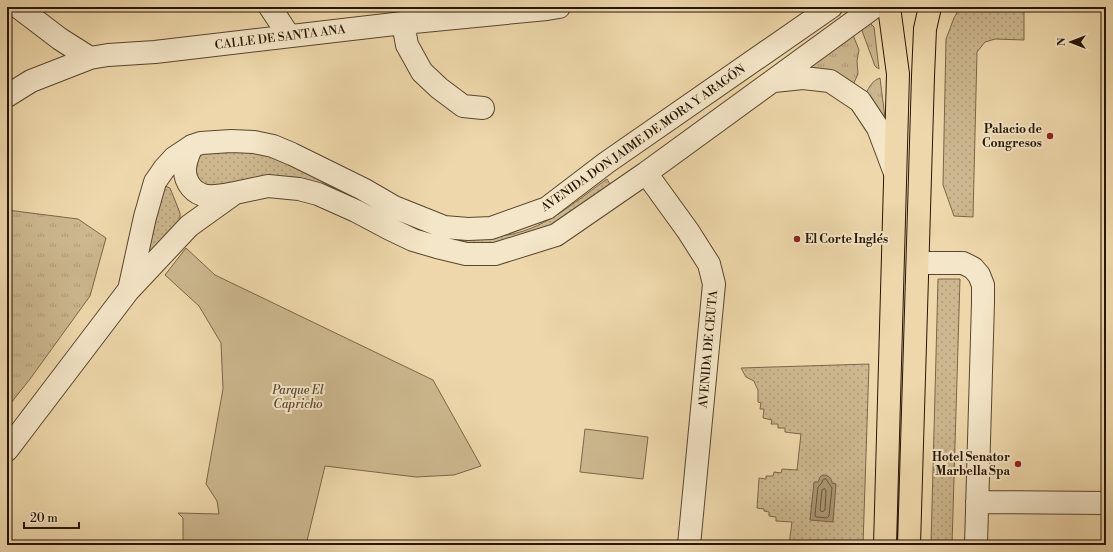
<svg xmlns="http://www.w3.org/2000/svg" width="1113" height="552" font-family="'Libre Bodoni',serif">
<defs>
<pattern id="grass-tufts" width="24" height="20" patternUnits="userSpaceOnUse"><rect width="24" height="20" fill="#ccb78e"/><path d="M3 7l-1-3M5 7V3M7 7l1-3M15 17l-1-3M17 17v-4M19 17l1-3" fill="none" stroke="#af9c79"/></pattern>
<pattern id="garden-dots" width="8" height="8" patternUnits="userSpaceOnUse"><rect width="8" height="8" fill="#ccb78e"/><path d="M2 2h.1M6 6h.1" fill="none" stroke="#af9c79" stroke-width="1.8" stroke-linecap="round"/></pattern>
</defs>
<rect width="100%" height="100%" fill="#eed8ab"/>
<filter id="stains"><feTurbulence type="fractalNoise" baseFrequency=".005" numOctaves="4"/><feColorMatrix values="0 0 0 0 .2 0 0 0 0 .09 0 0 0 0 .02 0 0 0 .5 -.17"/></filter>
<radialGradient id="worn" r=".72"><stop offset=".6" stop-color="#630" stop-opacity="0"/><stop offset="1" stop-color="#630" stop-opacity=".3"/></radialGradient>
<!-- grass -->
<path fill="url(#grass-tufts)" stroke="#796648" d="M870,23L874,27L879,69L876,67L875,66L861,28Z
M853,35L859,50L857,61L858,74L852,87L802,71Z
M880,78L885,118L864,98C868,89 871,81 880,78Z
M7,210L78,219L106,238L90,296L30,379L7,408Z"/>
<!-- park -->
<path fill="#ccb78e" stroke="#796648" d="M186,248L215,275L433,380L481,466L454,475L416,477L325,466L306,545H183V518L178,513L219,514L217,501L206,484L223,389L221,343L199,306L165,275Z
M585,429L648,437L643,479L580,472Z"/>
<!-- garden -->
<path fill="url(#garden-dots)" stroke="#796648" d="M960,7H1024V40L995,39L985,42L977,52L973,217L954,216L943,185L946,39L954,18Z
M210,150L260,152L493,237C502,236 511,235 520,232C552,223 580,198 607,179L611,186L554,226L524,239L478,245L430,238L316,184L216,190L194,181V161L201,153Z
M165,186L170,188L180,213V221L152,257L146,255Z
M938,279H960L952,545H931Z
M869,364L863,545H789L792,522L776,521V517L769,516V512L764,511V509L757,508L759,478L766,479V476H773L774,472L781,473L782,469L797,470L801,434L785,432V428H778V424H771L772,420L763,418L764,409H760L761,403L758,402V390L756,386L754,381L746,377L741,368Z"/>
<!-- water -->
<path fill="#aa9672" stroke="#756246" d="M823,475C828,475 832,478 832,483L836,484L833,522L810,520L814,482H818L820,477Z"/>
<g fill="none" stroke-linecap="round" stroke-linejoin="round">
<!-- shore -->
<path stroke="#68563a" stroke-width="1" d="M826,479L832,488L829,516L827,518L816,517L815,515L818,487L821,484L823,480Z
M825,489L826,491L825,510L822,512L820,510L822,490Z"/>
<defs>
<path id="minor" d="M18,7L60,39L90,58L108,55L155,52L403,23L547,9L559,7
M270,7L289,36
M403,23L407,45L422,72L439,88L463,106L483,108
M774,81L803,78L830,81L860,101L878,128L895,173
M7,96L31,81L90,58
M192,146C189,153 185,161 185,170C185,183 194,194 207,196C216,197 225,195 235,193
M646,173L688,231L709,264L714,284L689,545
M918,263H963L973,268L979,275L983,285V302L976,545
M129,290L145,217L155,182L164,169L174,158L192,146L201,143L231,141L254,142L273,146L292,154L363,189L394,207L444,227L468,229L491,228L547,208L606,163L831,7
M7,450L128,291L189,226L235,193L268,186L299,189L318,194L356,211L388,228L413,240L437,247L466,254H495L556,235L646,173L874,7
M977,502L1106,503"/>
<path id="major" d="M885,545L898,74L889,7
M909,545L923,76L925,29L930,7"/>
</defs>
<!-- minor casing -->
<use href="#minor" stroke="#58462d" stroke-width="24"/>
<!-- major casing -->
<use href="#major" stroke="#261503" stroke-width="24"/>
<!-- minor -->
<use href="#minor" stroke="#f4e6c8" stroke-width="22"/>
<!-- major -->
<use href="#major" stroke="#eed8ab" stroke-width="22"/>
</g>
<!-- markers -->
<g fill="#8f2418" stroke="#f4e6c8" stroke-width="1.5">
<circle cx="1050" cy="136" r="4"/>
<circle cx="797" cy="239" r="4"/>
<circle cx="1018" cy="464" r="4"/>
</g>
<g text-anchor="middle" stroke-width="4" stroke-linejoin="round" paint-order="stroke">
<!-- street labels -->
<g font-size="12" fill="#261503" stroke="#f4e6c8">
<text transform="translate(280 37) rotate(-7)" y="4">CALLE DE SANTA ANA</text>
<text transform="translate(643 138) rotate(-35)" y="4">AVENIDA DON JAIME DE MORA Y ARAGÓN</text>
<text transform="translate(708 349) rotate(-85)" y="4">AVENIDA DE CEUTA</text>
</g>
<!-- poi labels -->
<g font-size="12" font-weight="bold" fill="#261503" stroke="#f4e6c8" text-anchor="end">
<text x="1042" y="133">Palacio de<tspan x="1042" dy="14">Congresos</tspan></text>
<text x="805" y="243" text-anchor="start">El Corte Inglés</text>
<text x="1010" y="461">Hotel Senator<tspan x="1010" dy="14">Marbella Spa</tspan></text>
</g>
<!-- park labels -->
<g font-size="12" font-style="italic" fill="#58462d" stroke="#f4e6c8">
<text x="298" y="394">Parque El<tspan x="298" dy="14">Capricho</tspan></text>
</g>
</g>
<!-- margin -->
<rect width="1113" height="552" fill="none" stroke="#eed8ab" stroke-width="24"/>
<rect x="8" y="8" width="1097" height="536" fill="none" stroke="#261503" stroke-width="2"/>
<rect x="12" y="12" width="1089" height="528" fill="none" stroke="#261503"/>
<!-- north arrow -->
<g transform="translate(1071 42) rotate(270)" stroke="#f4e6c8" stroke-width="3" paint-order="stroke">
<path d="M0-3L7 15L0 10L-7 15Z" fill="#261503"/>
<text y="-6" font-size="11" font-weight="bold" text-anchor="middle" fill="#261503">N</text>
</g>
<!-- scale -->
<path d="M24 522v6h55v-6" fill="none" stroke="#261503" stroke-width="2"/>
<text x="30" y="522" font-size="12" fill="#261503" stroke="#f4e6c8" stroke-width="3" paint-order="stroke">20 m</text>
<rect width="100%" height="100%" filter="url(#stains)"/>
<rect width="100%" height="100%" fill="url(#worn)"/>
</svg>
